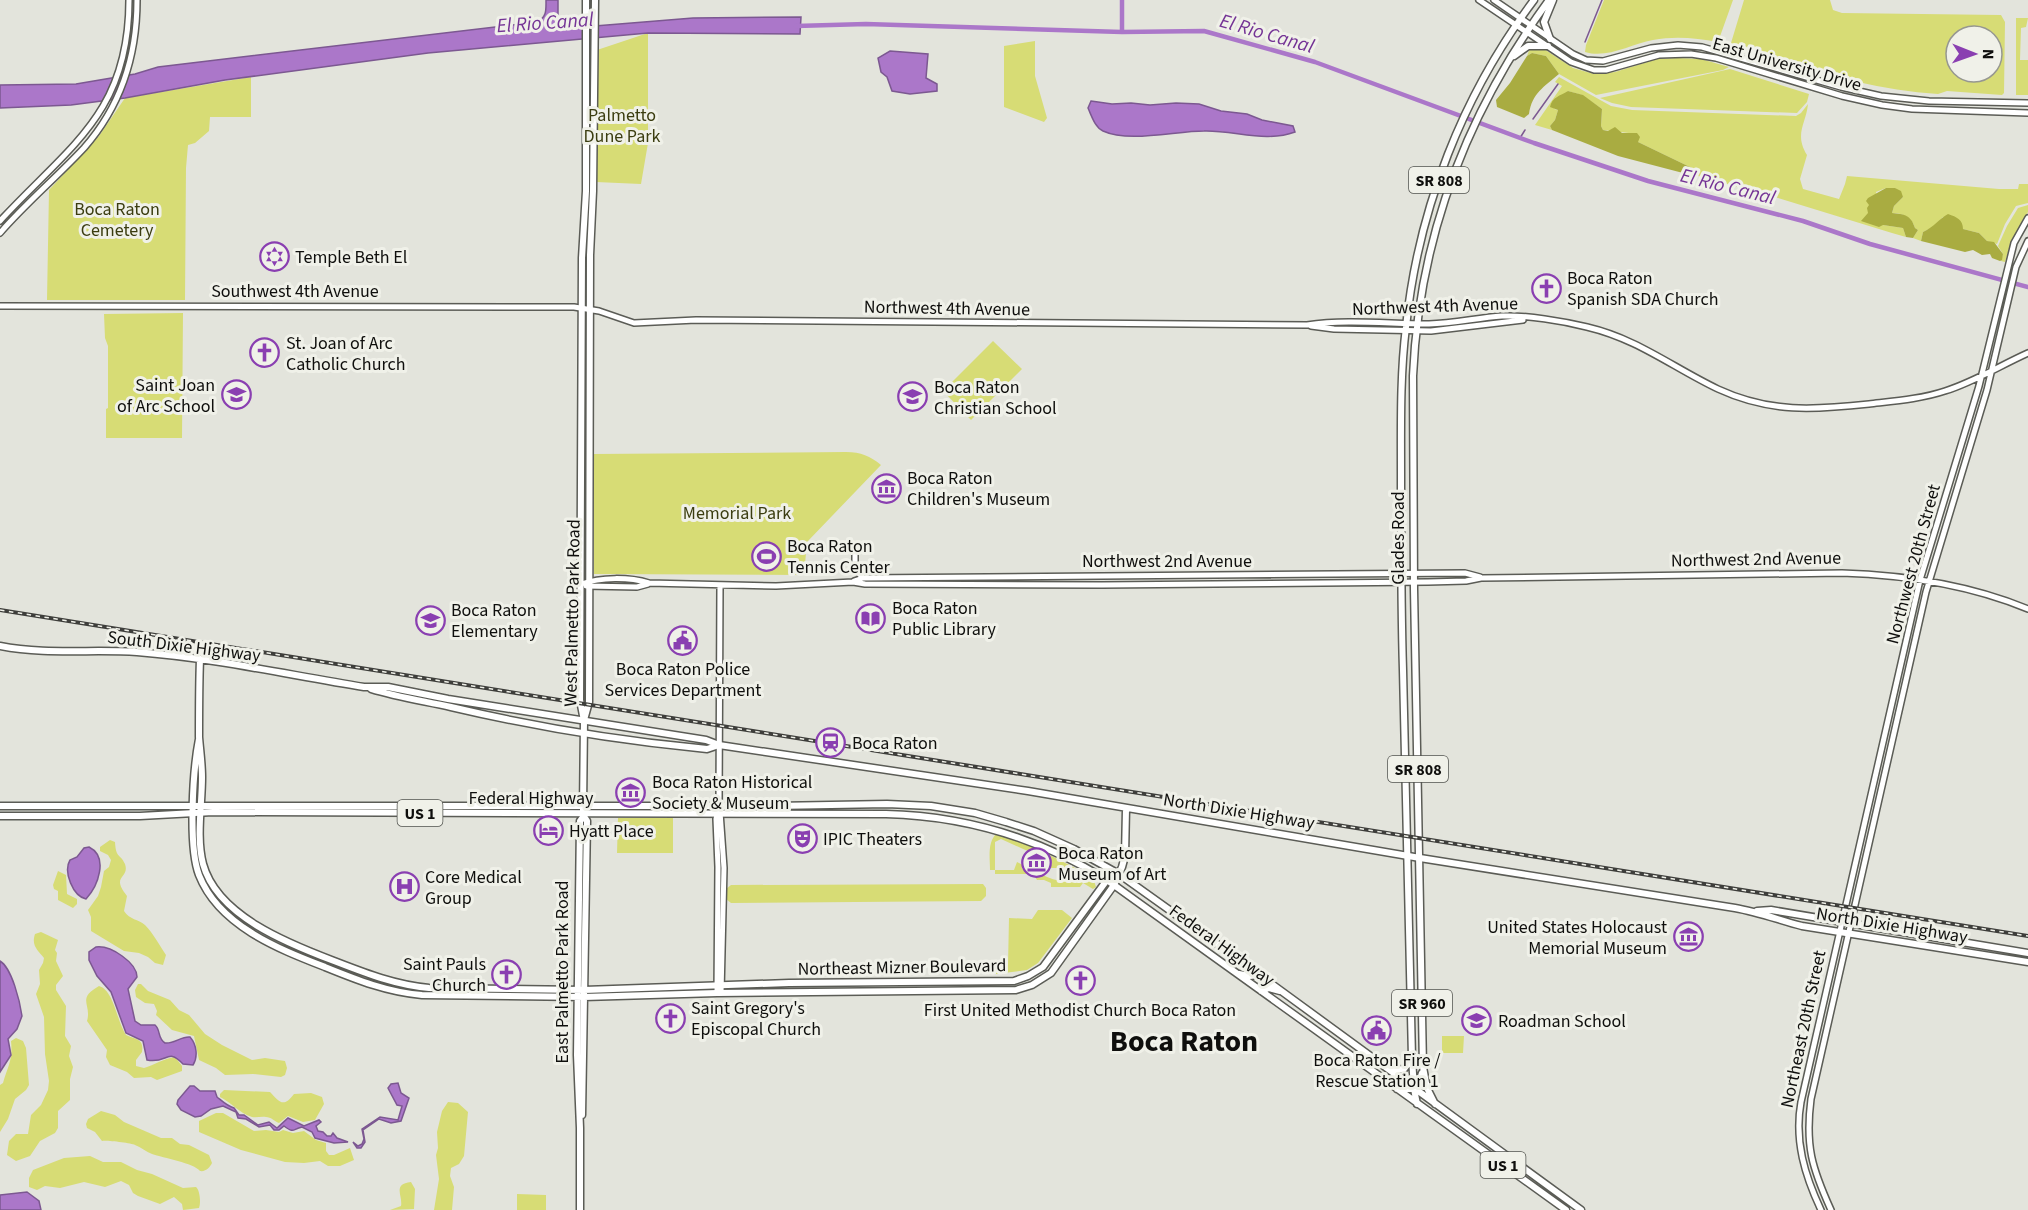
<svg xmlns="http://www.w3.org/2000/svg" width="2028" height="1210" font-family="'Source Sans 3',sans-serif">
<rect width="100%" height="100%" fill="#e3e4dc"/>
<!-- green -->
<path fill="#d7dc75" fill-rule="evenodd" d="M1604,0H1733L1718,42C1696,38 1675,36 1653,40C1631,44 1607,59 1585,52L1586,45Z
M1744,0H1830L1833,10L1842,13L2001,15L2005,22L2004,93L2002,95L1947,91L1938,94C1867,90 1801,67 1734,47L1731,43ZM1956,36H1992V72H1956Z
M2016,18H2028L2026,27L2021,28L2020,60H2028V95H2016Z
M648,33V143L641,184L596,182L597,50Z
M1035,41V76L1047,118L1044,122L1004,107V46Z
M1530,48L1544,49L1573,68L1594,74L1615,72L1657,59L1678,58L1701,59L1729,67L1723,70L1596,95L1559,74L1546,56L1532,53L1527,56Z
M1730,69L1809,94L1807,102L1797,113L1631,107L1612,103L1600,98Z
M251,77V117H210L209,131L195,143L188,145L186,168L185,300H47L49,190L99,136L125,98Z
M1559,77L1611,106L1632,110L1796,116L1801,113L1808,104C1806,124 1794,134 1807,155L1800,179L1803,189L1839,199L1845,184L1847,176L1999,189H2018L2019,184H2028V203L2016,206L2005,224L1997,244L1987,241L1979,233L1963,229L1943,217L1935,226L1923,232L1921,241L1913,238L1918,230L1915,228C1912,217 1902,213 1892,213L1894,206L1903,197L1895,188H1886L1876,192L1883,225L1903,228L1906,237L1892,233L1778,198L1691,174L1693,172L1692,168L1638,142L1637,134L1603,130L1601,126L1602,109L1582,95L1568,91L1554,109L1558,110L1555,120L1550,126L1552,130L1535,125L1562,86L1555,82Z
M2028,205V212L2012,239L2005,262L2001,261L2003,254L1998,246L2007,226L2018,208Z
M183,313L182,438H106V409L108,408V346L105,338L104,314Z
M993,341L1022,369L971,420L943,391Z
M846,452C861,452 870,456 881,465L807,542L804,575L594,574L593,454Z
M618,818H673V853H617Z
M997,833C1031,845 1062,860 1093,878L1096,887L1093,889L1083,883L1080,887H1051V883L1044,880H1037L1033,874H995V870H990C990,858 987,842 997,833ZM1001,839L1052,862L1050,868H1064V881C1049,881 1036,869 1022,869L1023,865L1017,862L1014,870H995V842Z
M110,840L115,842C116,859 120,853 125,864C130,879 110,875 127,896L124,911C130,920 138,919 145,925C153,933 160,946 166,955L163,965L155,963L148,957L139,953L124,951L91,931V917L88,910L98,896L101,887L104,871L109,867L111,860L108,855L100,851V847Z
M58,871L66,875L67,894L77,899V904L73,908L58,900V891L54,889L53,885Z
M983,884L986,888V896L981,901L731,903L726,899V889L731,885Z
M1038,910H1062L1072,918L1038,963L1027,970L996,974L995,965H1008L1009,918L1032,919Z
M41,932L58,940L55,950L57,953L56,961L63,976L56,985V990L66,1006L65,1036L71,1046L69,1056L73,1067L70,1079V1100L58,1111V1128L55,1133L40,1141L30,1156L16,1161L7,1155L9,1141L16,1134H28L31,1115L41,1105L48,1090L49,1081L45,1054L44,1017L36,994L40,984L39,970L43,963L44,958C38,950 31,946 35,934Z
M138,984H141L148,991L170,1000L179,1010L189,1015L205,1034L222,1045L252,1060L265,1058L285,1061L287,1068L285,1075L281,1077L253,1074L225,1075L216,1068L199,1060L194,1036L172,1030L156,1015L157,1011L154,1004L145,1003L136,997L135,990Z
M99,986C114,990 117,1022 126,1035C136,1040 144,1038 142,1052L136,1060V1066L144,1068C154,1065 165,1058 175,1057L182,1066V1071L157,1080L151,1077L134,1078L127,1072L110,1065L106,1057L107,1050L87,1021C92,1004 76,999 99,986Z
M1442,1036H1464L1463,1053H1442Z
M16,1038L23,1041L26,1048L29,1085L26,1090L15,1099L8,1119L0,1132V1085L3,1083C8,1065 13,1061 11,1041Z
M224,1090L270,1092C279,1101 283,1109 294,1094L311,1093L322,1097L324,1104L315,1120L303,1122L288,1116L279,1123C274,1121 271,1117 266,1117C261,1116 257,1118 252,1117C239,1113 231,1102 220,1097V1094Z
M448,1102L458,1103L468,1112L464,1156L459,1164L451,1168L450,1176L454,1187L452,1210H434L439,1179L436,1155L438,1148L437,1132L442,1111Z
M101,1111L115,1115L124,1122L161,1138H172L180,1144L189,1145L209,1155L212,1163C210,1167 206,1172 200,1171C194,1163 163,1158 152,1154C146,1152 141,1147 135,1145C131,1143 106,1140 102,1141L95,1132L87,1128L86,1124L88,1119Z
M216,1113H223L254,1131L266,1130L279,1132L283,1130L293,1133L304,1131L316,1140L326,1143V1151L329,1155H334L350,1148L354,1160L340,1166H328L320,1161L304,1163L285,1162L241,1150L199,1132V1121Z
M90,1156L103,1162H121L137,1170L152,1174L183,1188L196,1187C200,1190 201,1203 199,1208L183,1210L182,1204L174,1197L160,1204L138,1196L133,1193L129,1185L121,1181L105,1187L84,1182L60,1188L45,1186L37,1190L29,1187V1178L33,1170L64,1158Z
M411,1182L415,1189L414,1209L390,1210L401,1206C403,1196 392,1184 411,1182Z
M517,1194L546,1195V1210H517Z"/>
<!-- forest -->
<path fill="#a9ac41" d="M1532,53L1546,56L1559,74C1544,87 1532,93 1529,114L1524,118L1497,107L1496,100L1510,83L1527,56Z
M1568,91L1583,95L1602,109L1601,126L1603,130L1608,131L1615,127L1622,133H1637L1640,137L1638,142L1692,168L1693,172L1691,174L1683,173L1618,156L1552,130L1550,126L1555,120L1558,110L1550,107C1552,97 1560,96 1568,91Z
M1886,188H1895L1901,191L1903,197L1894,206L1892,213C1904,214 1911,215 1915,228L1918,230L1913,238L1906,237L1903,228L1883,225L1879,227L1861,221L1868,213L1867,208L1869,205L1866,201L1868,198Z
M1948,214C1957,217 1963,220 1963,229L1979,233L1987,241L1994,242L2003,254L2002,260L2000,261L1992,258L1990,254L1982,255L1973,250L1965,252L1921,241L1923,232C1934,227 1939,219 1948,214Z"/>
<!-- water -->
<path fill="#ab77c9" stroke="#7c5891" stroke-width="1.5" d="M546,0H558V22L562,27L570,28L693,18L801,17L800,34L648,33L428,53L225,80L125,98L71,105L0,108V85L76,84L135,74L158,67L537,22C547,17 546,10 546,0Z
M890,51L928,54L926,78L937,84V91L910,94L892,91L887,77L881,72L878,58Z
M1091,101L1112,104L1131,103L1150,105L1176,103L1199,104L1221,111L1247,114L1262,120L1293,126L1295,132C1266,143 1234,130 1204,131C1175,131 1129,143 1103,131C1095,127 1092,117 1088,108Z
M89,847C109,857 98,886 86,899C73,896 63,872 70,860L77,857L84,848Z
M96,947C111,945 137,963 137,977L128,989L135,1021L141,1025H155C161,1030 157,1038 165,1043C175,1044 181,1036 190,1037C197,1045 198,1057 193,1065L183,1064C167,1047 168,1064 147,1060L143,1041L126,1033L111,992L97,976L89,960V952Z
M0,961C12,968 20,1002 22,1016L17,1029L8,1039L11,1055L0,1072Z
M398,1083L401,1093L409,1098L401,1121L391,1123L379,1119L363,1130L365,1142L361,1148H357L353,1142L358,1146L362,1144L364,1139L362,1129L380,1117L398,1120L402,1106L397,1105L388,1088L391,1084Z
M190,1086H194L200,1091H215L217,1097C222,1101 227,1106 234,1108L239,1115H244L258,1125L269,1122L277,1128L288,1118L304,1126L319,1120L321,1122L316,1126L318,1131L323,1132L327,1136H331L333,1133L337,1138L348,1142L334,1143L315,1138L312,1132L302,1127C292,1129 295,1134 284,1126L279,1130H274L270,1125L259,1127L246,1119L238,1118L236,1112L223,1106L211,1109L201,1116L195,1117L181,1110L177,1104L178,1100Z
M27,1192L39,1201L41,1210H0V1195Z"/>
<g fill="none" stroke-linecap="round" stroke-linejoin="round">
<!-- stream -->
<path stroke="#7c5891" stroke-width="1.5" d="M1585,42L1602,0
M1533,119L1558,84
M1520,138L1525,130"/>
<!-- canal -->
<path stroke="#ab77c9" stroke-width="4.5" d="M796,26L866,24L1122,32L1204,31L1315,62L1534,143L1648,181L1803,221L1870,244L2028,287
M1122,32V0"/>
<defs>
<path id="tertiary" d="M1479,0L1571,62L1594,70H1606L1659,55L1691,54L1716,58L1842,96L1882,105L1912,109L2028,113
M1494,0L1573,54L1586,60L1603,61L1651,48L1678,45L1702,47L1841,87L1881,96L1929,101L2028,103
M0,221C69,146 129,114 129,0
M0,233C26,203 57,177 84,148C121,106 137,55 137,0
M0,306L574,307L599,311L634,323L696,320L1307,325C1347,319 1389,324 1429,324C1454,323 1477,318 1502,316C1526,315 1563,321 1587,327C1638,339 1672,367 1718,389C1770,413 1814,410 1869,404C1895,401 1921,399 1945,391C1974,382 2001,365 2028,353
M1311,326L1334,329L1431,331L1523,320
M855,555V569L863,578
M854,581L863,578L1465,573L1480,577
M581,584C601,577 629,577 649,583L776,586L853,582L865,584L1102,585L1428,582L1466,581L1481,578L1842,573C1904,575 1970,585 2028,609
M586,586L637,587L648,584
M720,812L724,868L721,993
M717,993L718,867L716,819L719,806L720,585
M1821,1210C1805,1176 1794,1141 1801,1102L1920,580L1979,386L2014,243L2028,218
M1831,1210C1812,1168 1805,1146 1811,1099L1926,592L1987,390L2016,267L2028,241"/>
<path id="secondary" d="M0,646C45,655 92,649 137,652C214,658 289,675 364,687H388L448,699L706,740L719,745L1028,791L1420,858L1735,908C1758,912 1779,920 1802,926L2028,962
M200,659C199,685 199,711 199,737C200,750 202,764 202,777C202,805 196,837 203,864C217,916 289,944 334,961C365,973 395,985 429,988L584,990L789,983L1014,981L1028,976L1043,967L1107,880L1118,874
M371,689C397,697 424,701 451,707C532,726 615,740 698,748L707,749L719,745
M199,739C193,770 188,846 199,875C219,926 279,949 325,967C357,980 387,992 422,995L584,997L717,993L1016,990L1032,985L1051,973L1114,885L1122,867L1125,856L1126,809
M1757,911L1771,910L2028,953
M582,1115L587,821L583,815
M580,1210V1128L577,1055L580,821L583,817"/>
<path id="primary" d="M1550,39L1544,22L1553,0
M1514,56L1528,46H1548
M584,720L589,702L590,255L593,191L595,0
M0,806H774L887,804L931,806L975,813L1006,822L1034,831L1074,849L1119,874L1217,944L1581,1210
M583,810L584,721L580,700L582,258L586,191V0
M0,816H140L213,812L886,814C966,816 1039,838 1107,880L1566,1210
M1239,974L1249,976L1260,975
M1261,991L1269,988L1280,991
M1390,1070L1404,1069L1411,1060
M1397,1089H1414L1419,1082L1422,1073
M1417,1104L1414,1089L1412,1058C1410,929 1407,800 1403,670C1401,605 1401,539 1401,474C1401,425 1400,375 1406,327C1418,209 1463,94 1534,0
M1435,1104L1427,1088L1423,1067L1414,589L1413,376C1419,237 1467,112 1549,0"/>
</defs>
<!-- tertiary casing -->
<use href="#tertiary" stroke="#5b5c56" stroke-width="8"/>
<!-- secondary casing -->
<use href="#secondary" stroke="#5b5c56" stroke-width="9"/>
<!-- primary casing -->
<use href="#primary" stroke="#5b5c56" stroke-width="9"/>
<!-- tertiary -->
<use href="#tertiary" stroke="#fff" stroke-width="5"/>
<!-- secondary -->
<use href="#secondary" stroke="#fff" stroke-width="6"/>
<!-- primary -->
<use href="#primary" stroke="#fff" stroke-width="6"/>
<defs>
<path id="rail" d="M0,610L2028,936"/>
</defs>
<!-- rail casing -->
<use href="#rail" stroke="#3e3e3b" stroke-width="4"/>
<!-- rail -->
<use href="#rail" stroke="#f0f1e9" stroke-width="1.5" stroke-dasharray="4.5" stroke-linecap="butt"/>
</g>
<!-- icons -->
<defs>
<symbol id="synagogue-ring" viewBox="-11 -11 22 22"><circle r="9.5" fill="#f0f1e9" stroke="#8a3fb1" stroke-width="1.5"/><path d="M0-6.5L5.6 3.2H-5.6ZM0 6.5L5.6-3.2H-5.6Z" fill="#8a3fb1"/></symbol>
<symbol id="church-ring" viewBox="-11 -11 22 22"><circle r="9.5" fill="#f0f1e9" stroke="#8a3fb1" stroke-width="1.5"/><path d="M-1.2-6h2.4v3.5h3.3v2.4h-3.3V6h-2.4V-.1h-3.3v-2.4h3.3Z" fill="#8a3fb1"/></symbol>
<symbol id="school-ring" viewBox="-11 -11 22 22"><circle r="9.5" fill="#f0f1e9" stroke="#8a3fb1" stroke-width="1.5"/><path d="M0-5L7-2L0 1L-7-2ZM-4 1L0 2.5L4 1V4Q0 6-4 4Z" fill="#8a3fb1"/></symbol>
<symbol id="museum-ring" viewBox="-11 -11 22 22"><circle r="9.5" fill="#f0f1e9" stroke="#8a3fb1" stroke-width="1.5"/><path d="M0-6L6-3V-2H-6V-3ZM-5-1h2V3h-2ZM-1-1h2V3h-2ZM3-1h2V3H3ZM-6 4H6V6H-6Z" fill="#8a3fb1"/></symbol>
<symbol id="stadium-ring" viewBox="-11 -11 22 22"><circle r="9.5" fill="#f0f1e9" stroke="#8a3fb1" stroke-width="1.5"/><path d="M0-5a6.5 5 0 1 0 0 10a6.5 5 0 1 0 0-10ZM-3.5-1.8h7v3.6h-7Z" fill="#8a3fb1"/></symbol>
<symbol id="library-ring" viewBox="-11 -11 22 22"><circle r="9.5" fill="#f0f1e9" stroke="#8a3fb1" stroke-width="1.5"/><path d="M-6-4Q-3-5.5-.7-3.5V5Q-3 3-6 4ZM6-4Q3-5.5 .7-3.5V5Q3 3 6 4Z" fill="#8a3fb1"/></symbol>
<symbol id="civic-ring" viewBox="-11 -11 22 22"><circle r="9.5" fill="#f0f1e9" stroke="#8a3fb1" stroke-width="1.5"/><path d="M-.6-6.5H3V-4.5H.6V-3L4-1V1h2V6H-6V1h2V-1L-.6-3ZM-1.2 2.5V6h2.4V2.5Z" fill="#8a3fb1"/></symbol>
<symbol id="station-ring" viewBox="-11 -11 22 22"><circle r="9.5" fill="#f0f1e9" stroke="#8a3fb1" stroke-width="1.5"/><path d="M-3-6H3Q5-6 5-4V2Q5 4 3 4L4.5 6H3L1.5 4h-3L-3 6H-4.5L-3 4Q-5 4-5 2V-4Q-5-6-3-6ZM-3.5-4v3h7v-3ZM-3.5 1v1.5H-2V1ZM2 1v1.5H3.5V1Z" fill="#8a3fb1"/></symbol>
<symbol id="hotel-ring" viewBox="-11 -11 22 22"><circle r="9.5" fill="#f0f1e9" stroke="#8a3fb1" stroke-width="1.5"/><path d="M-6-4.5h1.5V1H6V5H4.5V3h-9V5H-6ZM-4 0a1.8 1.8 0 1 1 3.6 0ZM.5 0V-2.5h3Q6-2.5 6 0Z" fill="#8a3fb1"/></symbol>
<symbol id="theatre-ring" viewBox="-11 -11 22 22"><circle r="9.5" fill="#f0f1e9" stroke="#8a3fb1" stroke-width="1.5"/><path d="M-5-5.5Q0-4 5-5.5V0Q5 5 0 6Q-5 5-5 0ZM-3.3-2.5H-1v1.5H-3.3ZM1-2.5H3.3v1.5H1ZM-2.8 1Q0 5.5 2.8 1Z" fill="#8a3fb1"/></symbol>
<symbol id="hospital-ring" viewBox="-11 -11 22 22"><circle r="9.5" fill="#f0f1e9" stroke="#8a3fb1" stroke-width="1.5"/><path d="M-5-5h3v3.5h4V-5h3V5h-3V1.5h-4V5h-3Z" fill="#8a3fb1"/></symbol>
</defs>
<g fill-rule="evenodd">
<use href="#synagogue-ring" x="258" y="240" width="33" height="33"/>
<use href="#church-ring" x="1530" y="272" width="33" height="33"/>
<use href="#church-ring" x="248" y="336" width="33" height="33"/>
<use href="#school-ring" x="220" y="378" width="33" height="33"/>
<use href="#school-ring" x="896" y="380" width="33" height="33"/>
<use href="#museum-ring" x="870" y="472" width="33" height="33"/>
<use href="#stadium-ring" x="750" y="540" width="33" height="33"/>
<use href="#library-ring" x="854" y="602" width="33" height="33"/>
<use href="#school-ring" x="414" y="604" width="33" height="33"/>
<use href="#civic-ring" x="666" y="624" width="33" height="33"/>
<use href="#station-ring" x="814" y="726" width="33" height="33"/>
<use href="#museum-ring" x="614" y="776" width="33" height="33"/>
<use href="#hotel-ring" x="532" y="814" width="33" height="33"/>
<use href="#theatre-ring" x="786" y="822" width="33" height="33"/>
<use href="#museum-ring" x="1020" y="846" width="33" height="33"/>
<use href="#hospital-ring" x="388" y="870" width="33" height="33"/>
<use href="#museum-ring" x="1672" y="920" width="33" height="33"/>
<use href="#church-ring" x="490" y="958" width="33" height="33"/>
<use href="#church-ring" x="1064" y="964" width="33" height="33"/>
<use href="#church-ring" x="654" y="1002" width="33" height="33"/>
<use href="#school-ring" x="1460" y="1004" width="33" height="33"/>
<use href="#civic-ring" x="1360" y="1014" width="33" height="33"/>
</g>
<g text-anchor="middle" stroke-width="6" stroke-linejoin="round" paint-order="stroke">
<!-- shield labels -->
<g fill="#f0f1e9" stroke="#52534f" stroke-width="1.5">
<rect x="1409" y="167" width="60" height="26" rx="4.5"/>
<rect x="1388" y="756" width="60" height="26" rx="4.5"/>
<rect x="397.5" y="800" width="45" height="26" rx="4.5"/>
<rect x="1392" y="990" width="60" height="26" rx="4.5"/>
<rect x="1480.5" y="1152" width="45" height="26" rx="4.5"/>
</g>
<g font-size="16" font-weight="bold" fill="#0f0f0d">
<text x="1439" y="186">SR 808</text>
<text x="1418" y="775">SR 808</text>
<text x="420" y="819">US 1</text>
<text x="1422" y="1009">SR 960</text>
<text x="1503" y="1171">US 1</text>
</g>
<!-- street labels -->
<g font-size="18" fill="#0f0f0d" stroke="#f0f1e9">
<text transform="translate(1787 64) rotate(16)" y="6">East University Drive</text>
<text x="295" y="297">Southwest 4th Avenue</text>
<text transform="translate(1435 306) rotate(-2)" y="6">Northwest 4th Avenue</text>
<text transform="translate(947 308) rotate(1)" y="6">Northwest 4th Avenue</text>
<text transform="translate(1398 538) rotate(-90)" y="6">Glades Road</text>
<text transform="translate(1756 559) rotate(-1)" y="6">Northwest 2nd Avenue</text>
<text x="1167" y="567">Northwest 2nd Avenue</text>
<text transform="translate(1913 564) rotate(-75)" y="6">Northwest 20th Street</text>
<text transform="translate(572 613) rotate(-89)" y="6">West Palmetto Park Road</text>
<text transform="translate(184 646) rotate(7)" y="6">South Dixie Highway</text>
<text x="531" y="804">Federal Highway</text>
<text transform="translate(1239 811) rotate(9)" y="6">North Dixie Highway</text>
<text transform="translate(1892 925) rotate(9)" y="6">North Dixie Highway</text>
<text transform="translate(1222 945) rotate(36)" y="6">Federal Highway</text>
<text transform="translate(902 967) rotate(-1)" y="6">Northeast Mizner Boulevard</text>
<text transform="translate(562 972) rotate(-90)" y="6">East Palmetto Park Road</text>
<text transform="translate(1803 1029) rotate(-78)" y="6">Northeast 20th Street</text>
</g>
<!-- park labels -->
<g font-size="18" fill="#3b3d10" stroke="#f0f1e9">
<text x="622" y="121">Palmetto<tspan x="622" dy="21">Dune Park</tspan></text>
<text x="117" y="215">Boca Raton<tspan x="117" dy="21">Cemetery</tspan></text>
<text x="737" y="519">Memorial Park</text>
</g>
<!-- poi labels -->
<g font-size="18" fill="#0f0f0d" stroke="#f0f1e9" text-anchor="start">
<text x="295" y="263">Temple Beth El</text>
<text x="1567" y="284">Boca Raton<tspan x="1567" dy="21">Spanish SDA Church</tspan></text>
<text x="286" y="349">St. Joan of Arc<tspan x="286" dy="21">Catholic Church</tspan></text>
<text x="215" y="391" text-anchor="end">Saint Joan<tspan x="215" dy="21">of Arc School</tspan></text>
<text x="934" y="393">Boca Raton<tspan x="934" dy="21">Christian School</tspan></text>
<text x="907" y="484">Boca Raton<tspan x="907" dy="21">Children's Museum</tspan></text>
<text x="787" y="552">Boca Raton<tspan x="787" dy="21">Tennis Center</tspan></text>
<text x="892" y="614">Boca Raton<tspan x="892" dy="21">Public Library</tspan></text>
<text x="451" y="616">Boca Raton<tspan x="451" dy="21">Elementary</tspan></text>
<text x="683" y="675" text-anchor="middle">Boca Raton Police<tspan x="683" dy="21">Services Department</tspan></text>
<text x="852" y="749">Boca Raton</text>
<text x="652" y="788">Boca Raton Historical<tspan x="652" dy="21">Society &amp; Museum</tspan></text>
<text x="569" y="837">Hyatt Place</text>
<text x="823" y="845">IPIC Theaters</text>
<text x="1058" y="859">Boca Raton<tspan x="1058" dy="21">Museum of Art</tspan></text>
<text x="425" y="883">Core Medical<tspan x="425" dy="21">Group</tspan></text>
<text x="1667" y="933" text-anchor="end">United States Holocaust<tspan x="1667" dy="21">Memorial Museum</tspan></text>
<text x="486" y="970" text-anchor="end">Saint Pauls<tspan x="486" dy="21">Church</tspan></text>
<text x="691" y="1014">Saint Gregory's<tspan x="691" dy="21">Episcopal Church</tspan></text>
<text x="1080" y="1016" text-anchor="middle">First United Methodist Church Boca Raton</text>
<text x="1498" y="1027">Roadman School</text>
<text x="1377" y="1066" text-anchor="middle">Boca Raton Fire /<tspan x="1377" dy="21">Rescue Station 1</tspan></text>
</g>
<!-- water labels -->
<g font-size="20" font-style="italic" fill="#743395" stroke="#f0f1e9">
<text transform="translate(545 22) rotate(-4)" y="7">El Rio Canal</text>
<text transform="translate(1267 33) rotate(16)" y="7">El Rio Canal</text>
<text transform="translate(1728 186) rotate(14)" y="7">El Rio Canal</text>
</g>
<!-- town labels -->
<g font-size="30" font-weight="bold" fill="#0f0f0d" stroke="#f0f1e9">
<text x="1184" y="1051">Boca Raton</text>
</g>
</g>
<!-- north arrow -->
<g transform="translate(1974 54) rotate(91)"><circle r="28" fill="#f0f1e9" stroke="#969791" stroke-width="1.5"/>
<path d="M0-4.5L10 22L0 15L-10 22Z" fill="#8a3fb1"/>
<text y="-9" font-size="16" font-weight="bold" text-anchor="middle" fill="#0f0f0d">N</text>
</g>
</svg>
